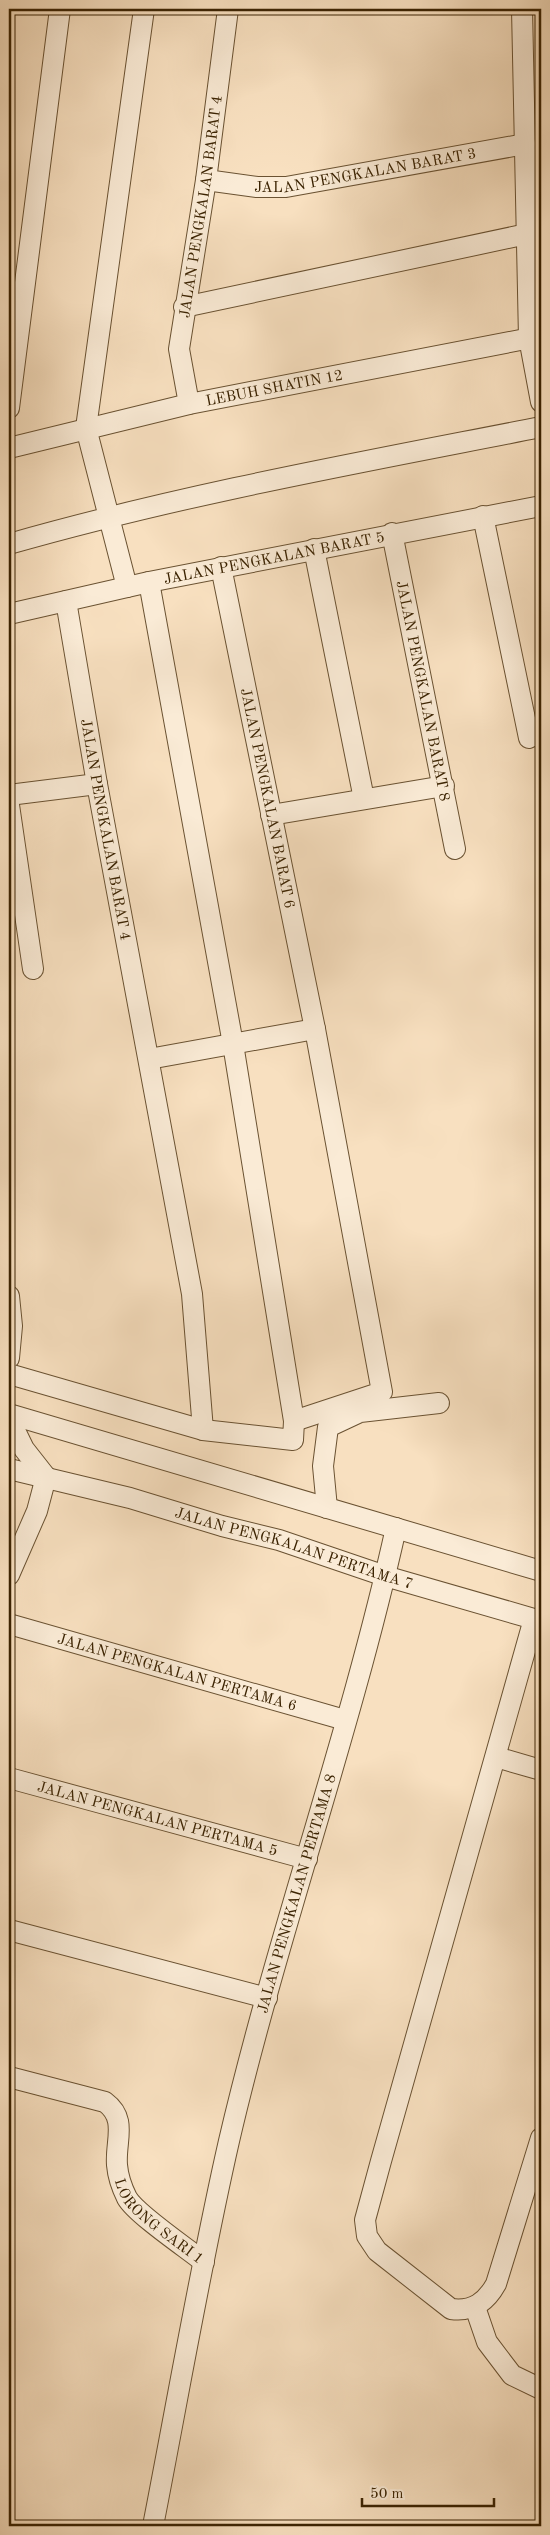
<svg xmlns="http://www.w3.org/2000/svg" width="550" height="2535" font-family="'Old Standard TT',serif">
<rect width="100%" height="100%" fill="#f8e0c0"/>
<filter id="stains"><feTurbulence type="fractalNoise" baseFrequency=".004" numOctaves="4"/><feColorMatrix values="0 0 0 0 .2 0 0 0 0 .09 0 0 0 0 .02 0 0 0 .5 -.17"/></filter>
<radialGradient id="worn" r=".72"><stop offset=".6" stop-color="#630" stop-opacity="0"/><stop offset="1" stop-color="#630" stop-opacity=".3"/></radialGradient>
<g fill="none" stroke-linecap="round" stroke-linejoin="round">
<defs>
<g id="minor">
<path d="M522,9L529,338L541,402"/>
<path id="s1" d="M206,180L257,187H286L525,144"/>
<path d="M184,307L527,234"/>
<path id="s2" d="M189,404L179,349L206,180L228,9"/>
<path d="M9,408L60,9"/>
<path id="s3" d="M9,448L189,404L541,336"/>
<path d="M483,516L529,738"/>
<path id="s4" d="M392,533L455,849"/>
<path d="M9,544C184,494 363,462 541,427"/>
<path d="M314,549L364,799"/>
<path id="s5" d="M221,567L315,1029L382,1392L294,1421"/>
<path d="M127,587L86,428L144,9"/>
<path id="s6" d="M66,601L97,784L192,1294L203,1430"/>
<path id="s7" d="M9,614L149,582L541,506"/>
<path d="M9,795L97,784"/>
<path d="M9,805L33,969"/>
<path d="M271,815L444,786"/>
<path d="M149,1059L315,1029"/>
<path d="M9,1296L12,1326L9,1358"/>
<path d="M9,1374L203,1430L293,1440L294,1421L233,1044L149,582"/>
<path d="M9,1414L541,1571"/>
<path d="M9,1418L24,1449L46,1477"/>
<path id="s8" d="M9,1469L130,1498L222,1526L279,1540L385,1576L541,1621"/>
<path d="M327,1508L323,1466L328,1427L360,1412L439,1403"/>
<path d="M9,1575L37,1511L46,1477"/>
<path d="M534,1619L381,2161L365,2220L367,2236L377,2251L451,2309C473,2312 486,2302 496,2284L541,2138"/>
<path id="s9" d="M9,1624L345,1720"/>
<path d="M496,1757L541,1770"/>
<path id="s10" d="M9,1778L307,1859"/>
<path d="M9,1930L267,1998"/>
<path id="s11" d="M9,2077L105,2102C128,2119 115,2141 117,2165C118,2177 122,2188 127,2198C136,2214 188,2249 204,2262"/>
<path d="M475,2307L487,2342L512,2375L541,2389"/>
<path id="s12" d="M153,2526C178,2398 200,2268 229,2141C277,1935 350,1735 396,1528"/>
</g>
</defs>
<!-- minor casing -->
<use href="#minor" stroke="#6a5232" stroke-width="22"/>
<!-- minor -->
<use href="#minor" stroke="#faebd6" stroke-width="20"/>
</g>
<g text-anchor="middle" stroke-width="5" stroke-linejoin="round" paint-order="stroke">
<!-- street labels -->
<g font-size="15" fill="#3b2302" stroke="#faebd6">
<text dy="5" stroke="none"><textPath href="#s1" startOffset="161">JALAN PENGKALAN BARAT 3</textPath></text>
<text dy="5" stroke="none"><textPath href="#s2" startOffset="200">JALAN PENGKALAN BARAT 4</textPath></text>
<text dy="5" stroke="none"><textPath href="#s3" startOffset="272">LEBUH SHATIN 12</textPath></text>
<text dy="5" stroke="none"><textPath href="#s7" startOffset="271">JALAN PENGKALAN BARAT 5</textPath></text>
<text dy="5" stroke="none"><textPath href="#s4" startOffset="161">JALAN PENGKALAN BARAT 8</textPath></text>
<text dy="5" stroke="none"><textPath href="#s5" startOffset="236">JALAN PENGKALAN BARAT 6</textPath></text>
<text dy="5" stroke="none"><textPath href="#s6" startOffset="232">JALAN PENGKALAN BARAT 4</textPath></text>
<text dy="5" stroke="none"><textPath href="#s8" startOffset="296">JALAN PENGKALAN PERTAMA 7</textPath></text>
<text dy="5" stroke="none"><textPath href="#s9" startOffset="175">JALAN PENGKALAN PERTAMA 6</textPath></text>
<text dy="5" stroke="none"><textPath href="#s10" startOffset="154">JALAN PENGKALAN PERTAMA 5</textPath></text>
<text dy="5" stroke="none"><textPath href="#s12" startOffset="649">JALAN PENGKALAN PERTAMA 8</textPath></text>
<text dy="5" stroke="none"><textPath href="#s11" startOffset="240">LORONG SARI 1</textPath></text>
</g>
</g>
<!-- margin -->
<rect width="550" height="2535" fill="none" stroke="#f8e0c0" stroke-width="30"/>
<rect x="10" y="10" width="530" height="2515" fill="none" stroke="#3b2302" stroke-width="2.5"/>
<rect x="15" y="15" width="520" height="2505" fill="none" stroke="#3b2302"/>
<!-- scale -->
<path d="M362 2498v8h132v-8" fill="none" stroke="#3b2302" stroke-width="2.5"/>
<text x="370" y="2498" font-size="15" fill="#3b2302" stroke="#faebd6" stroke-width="4" paint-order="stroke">50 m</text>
<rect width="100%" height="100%" filter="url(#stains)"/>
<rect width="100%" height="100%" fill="url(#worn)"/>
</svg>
